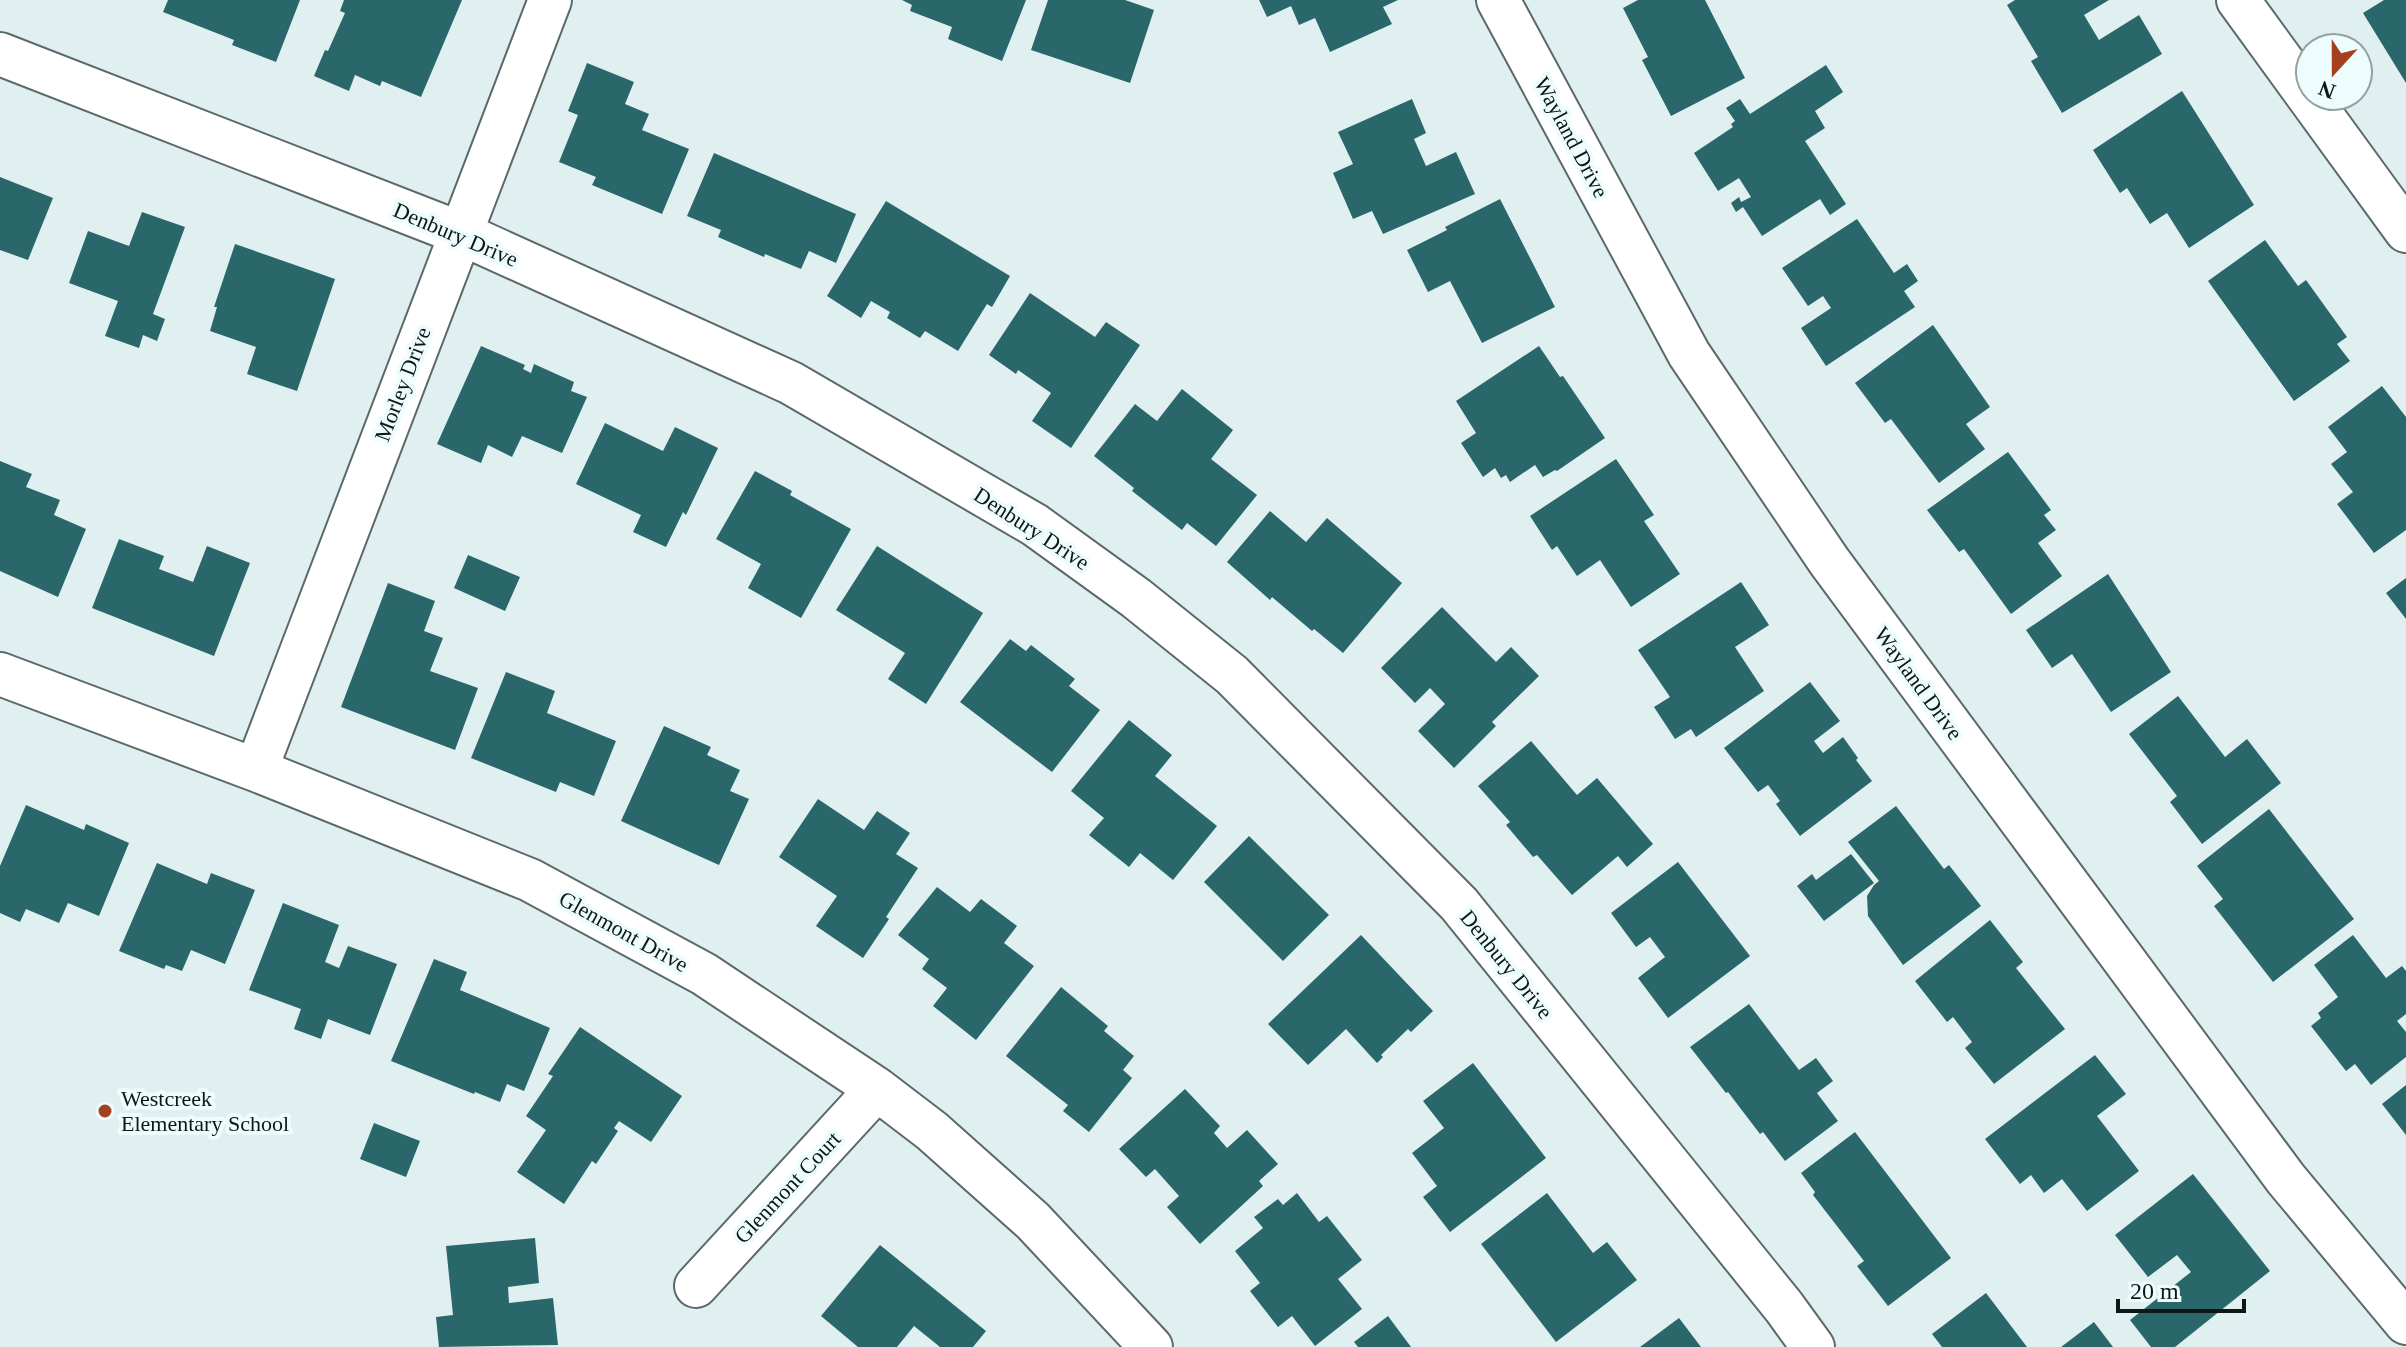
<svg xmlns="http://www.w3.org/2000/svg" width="2406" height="1347" font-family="'Times New Roman',serif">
<rect width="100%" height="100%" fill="#e0f0f1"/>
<!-- building -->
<path fill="#2a676b" d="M168,0H300L276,62L232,45L234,40L163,12Z
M344,0H462L421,97L382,81L380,86L355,75L349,91L314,76L325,50L328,51L345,13L340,11Z
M902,0H1026L1002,61L948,39L952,27L910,11L912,5Z
M1048,0H1125L1154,10L1130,83L1031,50Z
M1259,0H1398L1383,7L1392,24L1330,52L1315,18L1299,25L1291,6L1267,17Z
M1638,0H1705L1745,78L1671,116L1642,60L1648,57L1623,8Z
M2015,0H2109L2084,15L2099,40L2139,15L2162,54L2062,113L2031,61L2038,57L2007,5Z
M2384,0H2406V83L2363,13Z
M587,63L634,82L625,104L649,114L642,130L689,149L662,214L592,185L596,177L559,162L578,115L568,111Z
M1826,65L1843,92L1815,111L1825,128L1805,141L1846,204L1830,215L1820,199L1762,236L1743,207L1736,212L1731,203L1739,197L1741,202L1751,197L1739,178L1718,191L1694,153L1733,127L1731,124L1735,121L1726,108L1740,99L1750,114Z
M2182,91L2254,205L2189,248L2167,213L2150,224L2127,188L2120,193L2093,150Z
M1412,99L1426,133L1414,139L1426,166L1456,152L1475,194L1383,234L1372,211L1353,219L1333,173L1353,164L1338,132Z
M714,153L856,214L836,263L809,251L801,269L765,254L764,257L718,237L721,230L687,216Z
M0,177L53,198L28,260L0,250Z
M1500,199L1555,307L1482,343L1450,281L1428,292L1407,250L1447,230L1445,227Z
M886,201L1010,276L992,307L987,304L958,351L925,331L920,338L887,318L890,312L871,301L861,318L827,296Z
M142,212L185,227L153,314L165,319L157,341L143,335L139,348L105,336L118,301L69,283L88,231L129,246Z
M1857,219L1894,273L1907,264L1918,281L1904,291L1915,307L1826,366L1801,328L1831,308L1823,296L1808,306L1782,268Z
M2265,240L2298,286L2306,280L2347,337L2337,344L2350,361L2294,401L2208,281Z
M235,244L335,279L297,391L247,374L256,347L210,331L217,307H214Z
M1030,293L1095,337L1106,322L1140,345L1071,448L1032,421L1051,393L1018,370L1016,374L989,355Z
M1933,325L1990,407L1966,424L1985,449L1939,483L1891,419L1885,423L1855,383Z
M481,346L525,365L523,369L531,373L534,364L574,382L571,391L587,397L562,453L522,436L512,457L488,445L481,463L437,444Z
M1539,346L1560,377L1563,376L1605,438L1557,471L1555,470L1543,477L1535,465L1510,482L1506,475L1501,478L1495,468L1483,477L1461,443L1476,433L1456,401Z
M2382,386L2406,417V530L2374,553L2337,504L2353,492L2331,464L2347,452L2328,427Z
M1182,389L1233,430L1211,459L1257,495L1216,546L1187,523L1182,530L1132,491L1134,488L1094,456L1135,404L1157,421Z
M605,423L663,451L675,427L718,448L686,515L683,512L666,547L633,532L641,515L576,484Z
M2008,452L2051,510L2044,515L2056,530L2038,543L2062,576L2011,614L1964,549L1959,552L1927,510Z
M1616,459L1654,515L1644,521L1680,574L1631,607L1600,560L1577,576L1557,546L1552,550L1530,516Z
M0,461L32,474L26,487L60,500L54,515L86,529L58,597L0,571Z
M755,471L792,491L790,495L851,529L801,618L748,588L761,564L716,539Z
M1270,511L1306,542L1327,518L1402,583L1343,653L1314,629L1312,631L1272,597L1270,600L1227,562Z
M119,539L164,556L159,569L193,582L207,546L250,563L214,656L92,608Z
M877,546L983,613L926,704L888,679L905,653L836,610Z
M468,555L520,577L505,611L454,588Z
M2108,574L2171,672L2111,712L2072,654L2052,668L2026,630Z
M2406,578V619L2386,593Z
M1741,582L1769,625L1735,647L1764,691L1696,737L1691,729L1675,739L1654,707L1670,697L1638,650Z
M388,583L435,601L424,631L443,638L430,671L478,688L455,750L341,707Z
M1442,607L1496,662L1511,647L1539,676L1492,722L1496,726L1454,768L1418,731L1445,704L1430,688L1415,703L1381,668Z
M1010,639L1026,651L1031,645L1075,679L1069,686L1100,710L1052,772L960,702Z
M506,672L555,691L547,713L616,741L594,796L560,782L556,792L471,758Z
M1810,682L1840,721L1814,741L1823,753L1843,737L1858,758L1856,760L1872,781L1800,836L1776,804L1780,801L1768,785L1758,792L1724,748Z
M2178,696L2225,757L2247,739L2281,783L2202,844L2170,802L2177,796L2129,734Z
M1129,720L1172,755L1155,776L1217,826L1173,880L1140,853L1129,867L1089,835L1104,818L1071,791Z
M664,726L711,747L707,755L740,770L730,791L749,799L719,865L621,821Z
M1531,741L1577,795L1597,778L1653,844L1627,867L1618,856L1572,895L1537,855L1533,857L1506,825L1510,822L1478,786Z
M818,799L864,830L877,811L910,833L896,854L918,868L886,917L889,919L863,958L816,926L837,896L779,857Z
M26,805L84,830L86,824L129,843L99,916L68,903L59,923L26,909L20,922L0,913V866Z
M1896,806L1944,869L1949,865L1981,906L1903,965L1868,916L1867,896L1874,885L1879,881L1848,842Z
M2269,809L2354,919L2273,982L2214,906L2223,899L2197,866Z
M1249,836L1329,915L1283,961L1204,882Z
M1851,854L1874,883L1824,921L1797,886L1812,874L1816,880Z
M1678,862L1750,956L1668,1018L1638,978L1665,957L1650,937L1636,947L1611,913Z
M157,863L207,884L211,873L255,890L225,964L191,950L182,971L166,965L164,969L119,951Z
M937,887L970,912L981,899L1017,926L1004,943L1034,966L976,1040L933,1006L947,988L922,969L929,959L898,935Z
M283,903L339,925L325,962L339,968L348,946L397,964L370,1035L328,1019L321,1039L294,1029L301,1009L249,990Z
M1990,920L2023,962L2016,968L2065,1029L1994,1084L1965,1048L1972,1042L1953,1017L1947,1022L1915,981Z
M1361,935L1433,1011L1411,1032L1408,1029L1381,1055L1383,1057L1377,1063L1346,1029L1308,1065L1268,1024Z
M2353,935L2386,978L2402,966L2406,971V1014L2397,1021L2406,1032V1057L2371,1085L2355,1064L2346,1071L2311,1026L2321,1018L2318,1013L2338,997L2314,965Z
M434,959L467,972L460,990L550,1028L524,1091L507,1084L500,1102L475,1092L474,1094L391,1061Z
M1061,987L1108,1026L1104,1031L1134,1056L1123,1070L1132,1078L1089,1132L1063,1111L1068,1105L1006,1056Z
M1749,1004L1799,1070L1816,1058L1833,1081L1817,1093L1838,1121L1785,1161L1763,1132L1760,1134L1728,1092L1726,1093L1690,1047Z
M580,1027L682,1096L651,1142L619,1121L614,1128L618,1131L596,1164L592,1161L564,1204L517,1172L546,1130L526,1116L553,1076L548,1074Z
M2095,1055L2126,1094L2097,1116L2139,1171L2087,1211L2062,1179L2044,1193L2031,1175L2020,1184L1985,1139Z
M1473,1063L1546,1158L1450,1232L1423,1197L1437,1186L1412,1153L1444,1128L1423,1101Z
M2406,1085V1135L2382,1104Z
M1185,1089L1220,1126L1214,1133L1227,1148L1247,1130L1278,1164L1259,1181L1263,1186L1200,1244L1167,1207L1179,1196L1155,1169L1146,1177L1119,1149Z
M374,1123L420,1141L406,1177L360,1159Z
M1855,1132L1951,1258L1888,1306L1857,1266L1864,1261L1813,1195L1815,1192L1801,1173Z
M2193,1174L2270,1271L2175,1347H2151L2130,1320L2191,1272L2177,1255L2148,1277L2115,1235Z
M1297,1193L1319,1222L1327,1216L1362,1260L1338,1279L1362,1309L1315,1346L1292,1316L1278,1327L1250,1291L1260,1283L1235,1251L1263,1228L1254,1217L1278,1199L1283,1205Z
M1547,1193L1593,1253L1607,1242L1637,1280L1556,1342L1481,1244Z
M535,1238L539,1283L508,1287L509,1303L553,1298L558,1345L439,1347L436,1317L453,1315L446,1246Z
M880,1245L986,1331L973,1347H940L914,1326L897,1347H858L821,1316Z
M1986,1293L2027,1347H1942L1932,1334Z
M1388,1316L1411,1347H1358L1354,1342Z
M1679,1318L1701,1347H1640Z
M2094,1322L2113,1347H2061Z"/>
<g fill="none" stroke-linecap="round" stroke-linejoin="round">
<defs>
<path id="street" d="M1498,0L1689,354L1829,561L2286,1179L2406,1323
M2238,0L2406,231
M0,54L460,233L791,383L1035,525L1136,598L1232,675L1459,904L1784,1307L1813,1347
M0,674L256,770L530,880L704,974L877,1089L932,1131L1033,1221L1151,1347
M256,770L550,0
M696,1286L877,1089"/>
</defs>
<!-- street casing -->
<use href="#street" stroke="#5b696a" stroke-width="46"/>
<!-- street -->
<use href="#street" stroke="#fff" stroke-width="42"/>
</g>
<!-- markers -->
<circle fill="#a63f1e" stroke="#edfdfe" stroke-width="3" cx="105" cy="1111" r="8"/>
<g text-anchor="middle" stroke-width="8" stroke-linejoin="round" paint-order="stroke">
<!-- street labels -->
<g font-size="22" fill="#101616" stroke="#edfdfe">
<text transform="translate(1572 137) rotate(62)" y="8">Wayland Drive</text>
<text transform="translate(456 234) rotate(23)" y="8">Denbury Drive</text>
<text transform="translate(402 384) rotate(-69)" y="8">Morley Drive</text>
<text transform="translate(1032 528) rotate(33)" y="8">Denbury Drive</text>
<text transform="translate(1919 683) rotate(54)" y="8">Wayland Drive</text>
<text transform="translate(624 931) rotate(29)" y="8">Glenmont Drive</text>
<text transform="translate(1507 964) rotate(51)" y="8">Denbury Drive</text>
<text transform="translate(787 1187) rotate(-47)" y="8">Glenmont Court</text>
</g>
<!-- poi labels -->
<g font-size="22" fill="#101616" stroke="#edfdfe" text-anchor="start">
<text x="121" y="1106">Westcreek<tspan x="121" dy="25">Elementary School</tspan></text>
</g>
</g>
<!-- north arrow -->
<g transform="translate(2334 72) rotate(201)"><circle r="38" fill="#edfdfe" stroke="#95a1a1" stroke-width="2"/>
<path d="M0-6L14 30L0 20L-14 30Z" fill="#a63f1e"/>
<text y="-12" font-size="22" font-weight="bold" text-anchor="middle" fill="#101616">N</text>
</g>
<!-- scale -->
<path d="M2118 1299v12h126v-12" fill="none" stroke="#101616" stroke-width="4"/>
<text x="2130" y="1299" font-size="24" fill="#101616" stroke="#edfdfe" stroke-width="6" paint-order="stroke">20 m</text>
</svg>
